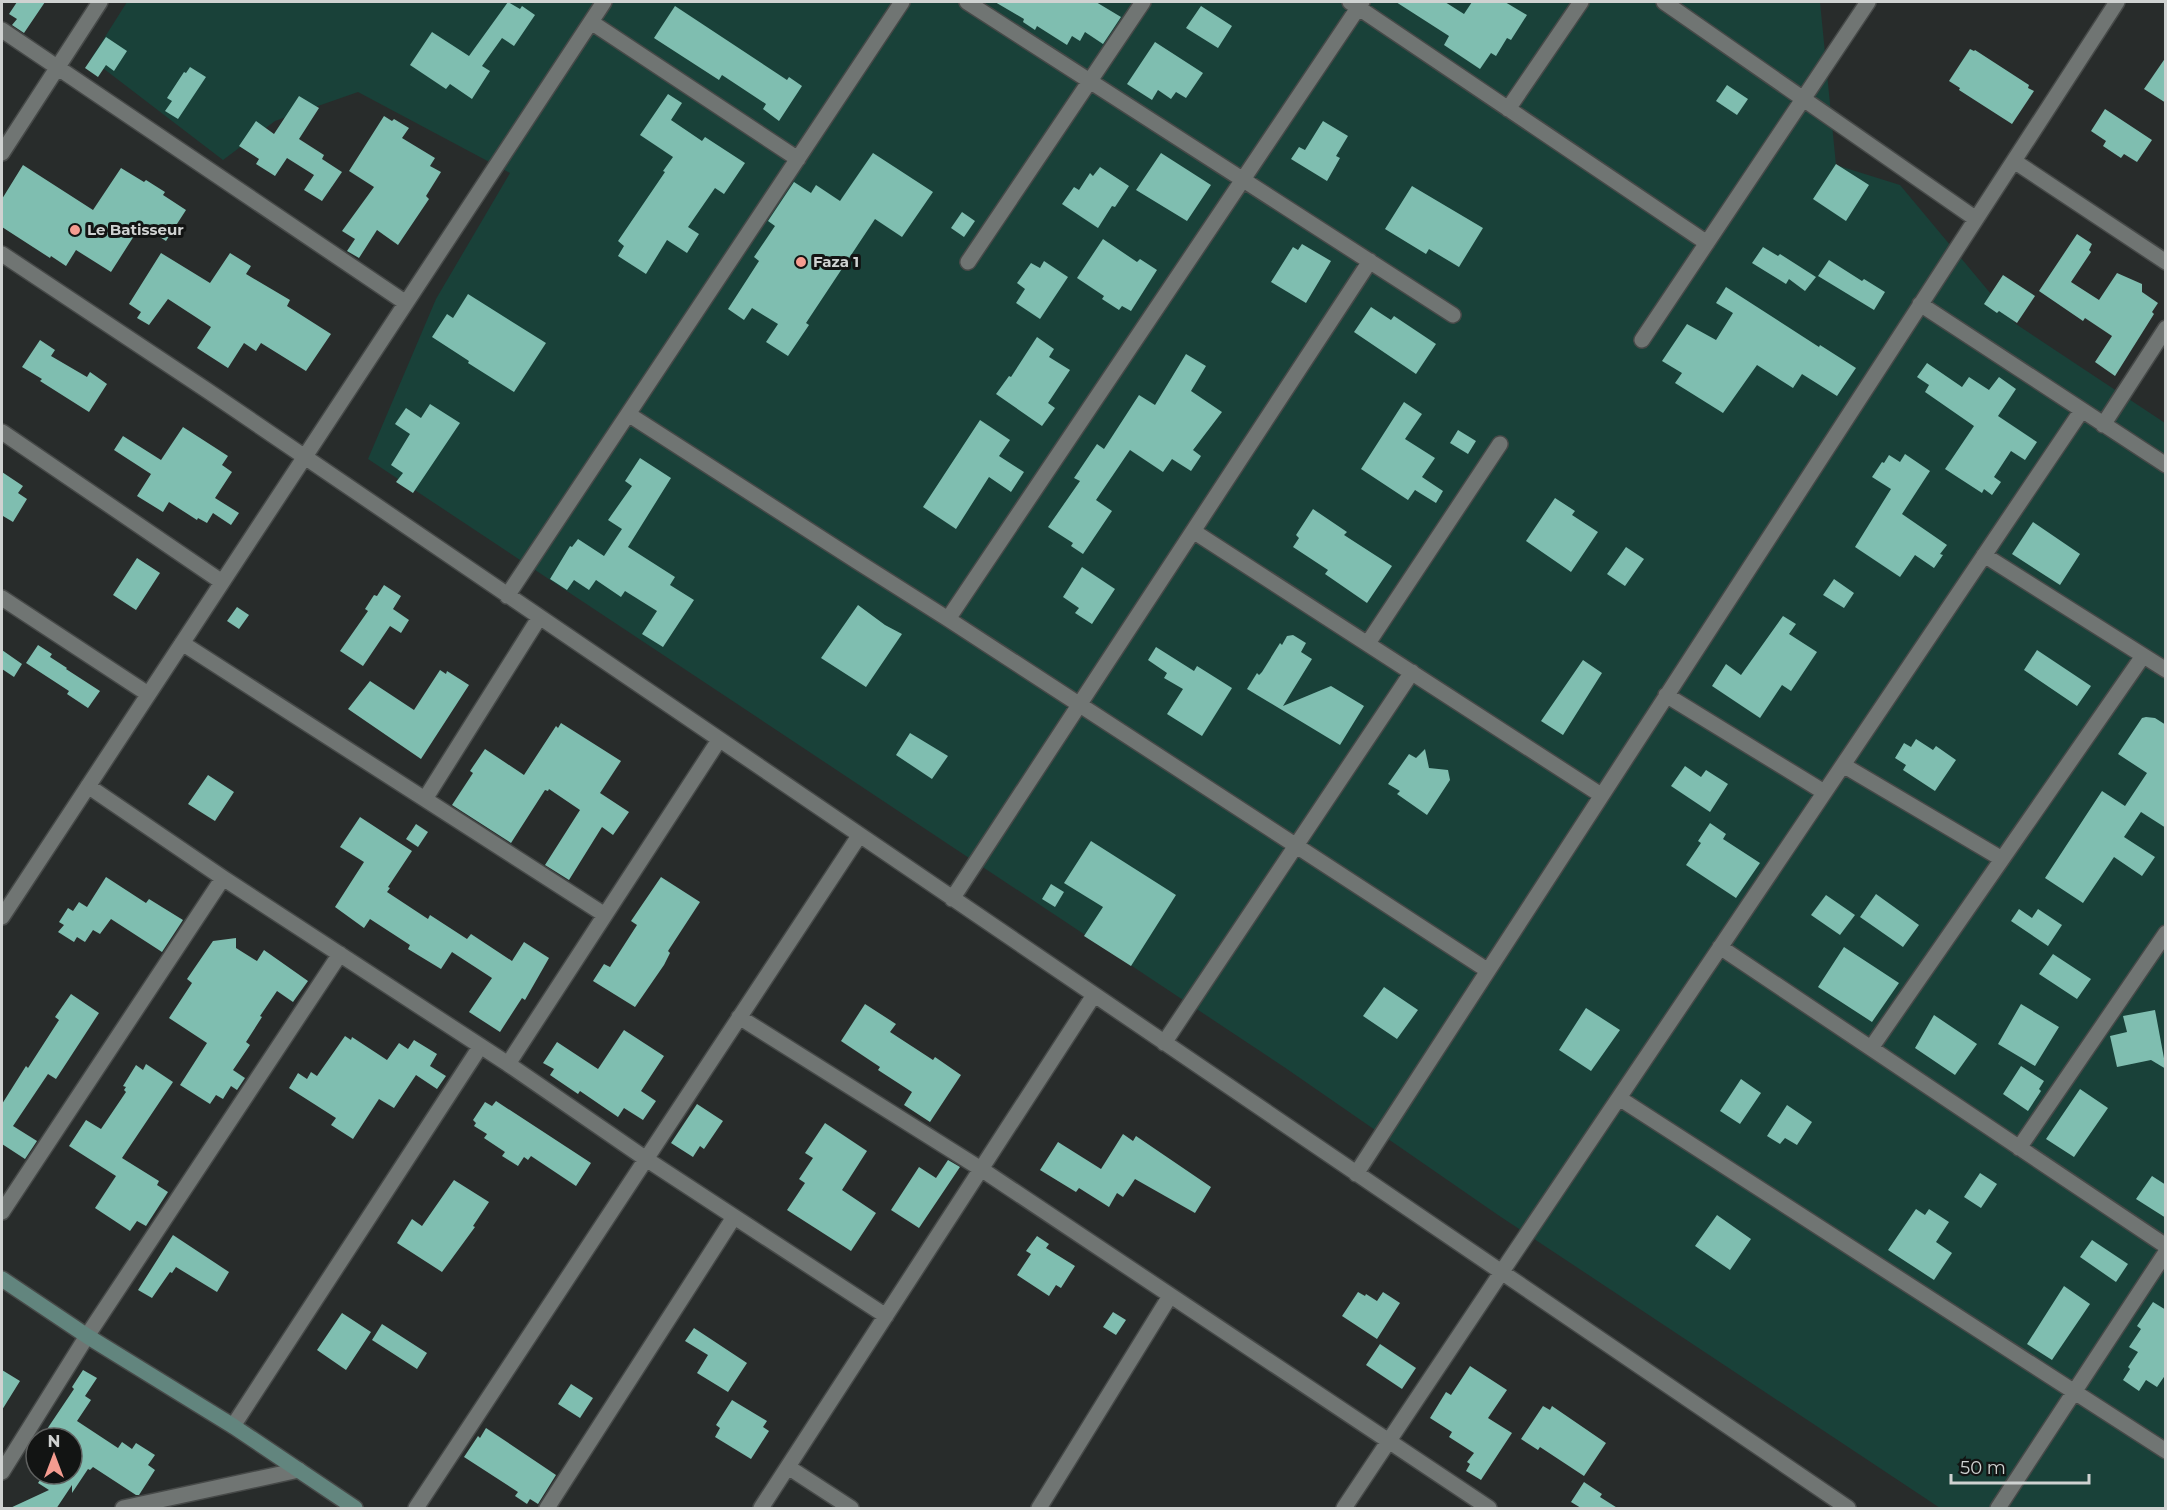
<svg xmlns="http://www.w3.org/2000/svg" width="2167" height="1510" font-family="Montserrat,sans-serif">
<rect width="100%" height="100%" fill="#282c2b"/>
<!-- green -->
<path fill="#194139" d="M127,2H1820L1836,165L1900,185L2016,324L2165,423V1508H1940L1498,1215L1284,1067L368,459L436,299L510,173L358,92L275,121L223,160L91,59Z"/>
<!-- building -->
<path fill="#7fbeb0" d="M17,2H45L24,33L12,25L17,19L9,14Z
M508,2L520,9L522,6L535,15L514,46L502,38L482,66L490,71L472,99L450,84L446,89L410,65L432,32L469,56Z
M995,2H1096L1121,17L1103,44L1085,32L1080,41L1072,36L1067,45L1037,26L1035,30L1023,22L1024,19Z
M1396,2H1445L1464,14L1472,2H1505L1527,15L1511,40L1507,38L1496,56L1491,53L1480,69L1444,45L1449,36Z
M675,6L787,80L789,77L802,86L779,121L763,109L766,104L722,75L719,80L654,38Z
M1201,6L1232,26L1218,48L1186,28Z
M106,37L127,51L114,71L106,65L98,77L85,68Z
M1155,42L1203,73L1186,98L1176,92L1171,99L1158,90L1152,100L1127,84Z
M1970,49L1974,51L1975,50L2029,85L2028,88L2034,91L2012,124L1959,90L1960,88L1949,81Z
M2166,57V103L2144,89Z
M190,67L206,77L178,119L165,111L172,101L167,98L184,72L186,73Z
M1727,85L1748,99L1737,115L1716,101Z
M668,94L682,103L671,120L702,141L705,137L745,163L724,194L715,188L688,227L699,234L687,253L667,240L646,274L618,256L624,246L618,241L665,172L663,171L673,157L640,135Z
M299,96L319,108L299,139L324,155L322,159L342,172L322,201L304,190L314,175L287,158L275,176L256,164L259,159L239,146L256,121L274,134Z
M2105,109L2152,140L2137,162L2124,154L2121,158L2103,146L2106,141L2091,131Z
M384,116L392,121L394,119L409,128L402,138L435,158L430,166L441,172L426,196L429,199L398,245L377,230L359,258L347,251L355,239L342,231L374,187L349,171Z
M1323,121L1348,136L1336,156L1340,158L1327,181L1291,159L1299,147L1305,150Z
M873,153L933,192L902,237L875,219L806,323L809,325L788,356L766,342L778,324L752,308L744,320L728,309L759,261L754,257L775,226L768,221L794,182L811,193L816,185L840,201Z
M1161,153L1211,185L1187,221L1136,190Z
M1836,164L1869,185L1846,221L1813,199Z
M23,165L93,210L121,168L144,182L146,180L165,192L163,195L186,210L166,241L141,225L111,272L76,250L66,266L51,256L50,258L2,227V199Z
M1100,167L1129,186L1115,207L1112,206L1098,228L1062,204L1074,187L1079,190L1090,173L1093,176Z
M1412,186L1483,228L1459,267L1429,249L1426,254L1385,229Z
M962,212L975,221L964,237L951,228Z
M2077,234L2092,244L2089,250L2091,252L2071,282L2099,300L2117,273L2142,284V292L2158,303L2152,312L2154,314L2115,376L2095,362L2112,336L2085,318L2083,321L2039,291Z
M1103,239L1137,262L1140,259L1157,270L1131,311L1122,306L1119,310L1102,299L1104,296L1077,278Z
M1302,244L1331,261L1306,303L1271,282L1293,247L1298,250Z
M1763,247L1778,256L1780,254L1816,277L1805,291L1789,279L1786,284L1752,263Z
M161,253L210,283L230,253L251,266L246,274L290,300L287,306L331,334L306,371L261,343L256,351L244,343L228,368L197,348L211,327L168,299L149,325L137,318L141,312L129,304Z
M1829,260L1862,281L1864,279L1885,292L1874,310L1818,276Z
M1044,261L1068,277L1040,319L1016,303L1025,289L1017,283L1031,263L1040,268Z
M2003,275L2035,296L2017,323L1999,311L1997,313L1984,304Z
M1726,287L1819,347L1820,345L1856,368L1837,396L1802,374L1793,388L1757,365L1723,413L1675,383L1682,373L1662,361L1687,324L1716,340L1733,313L1716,303Z
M468,294L546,343L514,392L468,363L469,361L432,337L447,314L453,318Z
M1371,307L1391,320L1394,316L1436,344L1416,374L1354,332Z
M1037,337L1054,349L1049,357L1070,370L1048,403L1055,408L1042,426L996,394L1009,376L1011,377Z
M40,340L55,350L51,356L87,377L90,372L107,384L89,412L40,381L42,379L22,367Z
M1186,354L1206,366L1191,391L1222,412L1193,450L1201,456L1191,471L1172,459L1163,472L1130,450L1096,500L1112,511L1083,554L1071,546L1073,543L1048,527L1080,481L1074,478L1097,444L1104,449L1139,395L1155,405Z
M1927,363L1962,387L1969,377L1989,390L1999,377L2016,389L1998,416L2037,442L2025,460L2011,451L1994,477L2001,482L1992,495L1984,489L1982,493L1945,469L1974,426L1925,392L1929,385L1917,377Z
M1404,402L1422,414L1405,439L1435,458L1422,477L1443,491L1436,503L1415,490L1408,500L1361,469Z
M430,404L460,423L413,493L396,482L403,473L391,465L410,434L395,424L406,408L421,418Z
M980,420L1010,440L999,456L1024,472L1011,492L989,477L956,529L923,507Z
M183,427L228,456L222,465L232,472L215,498L239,513L231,525L213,513L207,523L198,518L197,520L169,502L163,512L137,496L151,474L114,450L123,436L161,460Z
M1458,430L1476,441L1468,454L1450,443Z
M1905,454L1930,471L1902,514L1947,545L1940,554L1943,555L1934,568L1915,555L1900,577L1855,547L1891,489L1872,477L1882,462L1884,463L1889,455L1900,462Z
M640,458L671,478L628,547L675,577L670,585L694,600L663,647L642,634L657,611L625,591L621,597L596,580L589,590L574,580L567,590L550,579L570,546L572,547L578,539L604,556L622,529L608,520L632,486L625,481Z
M2,472L23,486L18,493L27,499L13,522L3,516L2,518Z
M1555,498L1575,511L1572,515L1598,532L1571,572L1526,541Z
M1313,509L1347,532L1344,535L1392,566L1367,603L1325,574L1328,570L1293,547L1299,538L1296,535Z
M2033,522L2080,554L2060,585L2012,554Z
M1626,547L1644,559L1625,586L1607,574Z
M137,558L160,573L136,610L113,595Z
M1082,567L1115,589L1092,624L1075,613L1079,608L1063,597Z
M1834,579L1854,593L1844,608L1823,595Z
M384,585L401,596L393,609L409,620L401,633L390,626L363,666L340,651L368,611L365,609L374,595L377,596Z
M858,605L885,625L902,634L866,687L821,658Z
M237,607L249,615L239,629L227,621Z
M1783,616L1796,624L1789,634L1817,652L1791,691L1782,685L1760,718L1712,686L1726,664L1741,675Z
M1293,635L1306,643L1301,652L1312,659L1283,706L1331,686L1364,706L1340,745L1247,689L1257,673L1259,675L1262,672L1280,643L1282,645L1287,636Z
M38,645L52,654L50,657L67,668L66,669L100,691L88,708L67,694L69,691L26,663Z
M1156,647L1194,671L1197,666L1232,688L1202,736L1167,714L1183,689L1164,678L1167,673L1148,660Z
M2,650L22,664L14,677L2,669Z
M2037,650L2091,686L2077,706L2024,670Z
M1583,660L1602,673L1563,735L1541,721Z
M440,670L446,674L447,671L469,685L421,759L348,709L370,681L414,710Z
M2146,717L2155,718L2166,725V828L2141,812L2124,837L2155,857L2142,876L2114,857L2083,903L2045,878L2102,791L2125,806L2147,773L2118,754L2142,718Z
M561,723L621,761L600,793L629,812L613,835L602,827L569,880L545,865L580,810L549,789L548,791L545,790L511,843L452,805L473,773L470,771L485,749L524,775L556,726L558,728Z
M910,733L948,756L932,779L896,755Z
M1916,739L1933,750L1936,746L1956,760L1935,791L1903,770L1906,765L1895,758L1904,743L1911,747Z
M1425,749L1429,768L1448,770L1450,780L1427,815L1397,794L1400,791L1388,784L1409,754L1416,758Z
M1685,766L1701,777L1706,770L1728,784L1710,812L1671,786Z
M208,775L234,792L215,821L188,804Z
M360,817L412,851L388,887L390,888L387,892L428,919L430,915L467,939L471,934L512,961L524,942L549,958L525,1000L522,998L500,1032L469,1012L492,978L452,952L441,969L408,949L410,945L370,919L364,928L335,907L364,862L340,847Z
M1710,823L1726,834L1723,839L1760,863L1736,898L1686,865L1701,843L1698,841Z
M416,824L428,832L418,847L406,839Z
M1091,841L1176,895L1131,966L1084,936L1103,907L1064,883Z
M106,877L146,903L149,899L183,920L162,952L111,919L100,934L93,930L85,942L77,937L74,942L58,932L64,925L59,922L68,908L73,911L79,902L87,907Z
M661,877L700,902L668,951L670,953L664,965L635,1007L593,981L604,964L610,967L637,925L631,921Z
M1051,884L1064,892L1055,907L1042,899Z
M1876,894L1919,925L1903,947L1860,917Z
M1826,895L1855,915L1840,935L1811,915Z
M2019,909L2032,918L2038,909L2062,925L2048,946L2011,921Z
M236,938V948L257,961L264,950L308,981L293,1002L277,991L260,1016L262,1017L246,1042L250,1045L233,1070L245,1078L237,1090L231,1086L223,1099L216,1095L210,1104L180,1085L207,1043L169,1018L192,983L187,979L213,941Z
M1844,947L1899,983L1872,1022L1818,987Z
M2053,954L2091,979L2077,999L2039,974Z
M1384,987L1418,1010L1397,1039L1363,1016Z
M71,994L99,1013L56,1079L48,1074L13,1126L37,1141L25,1159L2,1144V1104L26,1066L28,1068L59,1020L55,1017Z
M865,1004L896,1024L890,1032L933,1060L935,1057L961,1075L930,1122L904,1105L912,1092L878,1070L880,1067L841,1041Z
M2021,1004L2059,1027L2035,1066L1998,1044Z
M1586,1008L1620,1030L1591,1071L1559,1050Z
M2155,1010L2166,1069L2151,1060L2117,1067L2110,1036L2127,1032L2123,1016Z
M1934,1015L1977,1044L1955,1075L1915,1048Z
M624,1030L664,1056L641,1091L656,1101L643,1120L624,1108L618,1117L580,1091L578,1094L550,1075L554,1069L543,1063L557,1042L598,1069Z
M345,1036L351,1040L352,1037L387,1060L399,1043L408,1049L414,1040L437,1054L430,1066L446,1076L437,1089L416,1075L394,1108L379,1099L353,1139L331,1125L336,1118L289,1088L298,1073L307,1079L311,1072L317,1076Z
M146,1064L173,1082L122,1158L159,1181L157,1185L168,1192L146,1226L137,1221L130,1231L95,1208L116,1176L69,1146L86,1120L101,1129L126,1092L124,1090L126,1087L123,1086L136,1065L143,1070Z
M2021,1066L2044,1081L2039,1089L2041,1091L2028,1111L2003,1094Z
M1741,1079L1761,1093L1740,1124L1720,1111Z
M2080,1089L2108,1108L2074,1157L2046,1139Z
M496,1101L591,1163L576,1186L531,1156L528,1160L524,1157L518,1166L502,1156L505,1152L484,1138L487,1134L474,1126L476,1123L473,1120L485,1102L492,1106Z
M697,1104L723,1121L704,1149L700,1146L693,1157L671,1143Z
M1787,1105L1812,1122L1797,1145L1785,1138L1780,1144L1767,1136Z
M825,1123L867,1151L842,1190L876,1213L851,1251L787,1210L805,1183L799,1179L813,1158L805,1153Z
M1123,1134L1133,1141L1136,1136L1211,1187L1195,1213L1135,1179L1123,1197L1117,1193L1109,1207L1079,1188L1076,1192L1040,1170L1058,1142L1101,1169Z
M948,1160L960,1167L919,1228L891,1210L919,1167L936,1178Z
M1980,1173L1997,1184L1981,1208L1964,1197Z
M2152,1176L2166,1185V1218L2136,1199Z
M454,1180L489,1202L473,1226L475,1227L442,1272L397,1243L412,1219L422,1226Z
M1916,1209L1925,1215L1929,1209L1949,1222L1936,1242L1952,1253L1934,1280L1888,1250Z
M1717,1215L1751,1239L1730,1270L1695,1246Z
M173,1235L229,1272L217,1292L176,1267L172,1273L170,1272L152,1298L138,1290Z
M1037,1236L1049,1244L1046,1248L1075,1266L1061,1288L1056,1285L1049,1296L1017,1275L1031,1254L1026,1251Z
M2092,1240L2128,1264L2116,1282L2080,1257Z
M2064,1286L2090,1304L2052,1360L2027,1344Z
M1358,1292L1365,1296L1366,1294L1377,1301L1383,1292L1400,1303L1377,1339L1342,1316Z
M2153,1302L2166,1310V1374L2157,1387L2146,1380L2139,1391L2123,1380L2130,1369L2128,1367L2138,1352L2129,1347L2141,1329L2137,1326Z
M1113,1312L1126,1320L1116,1335L1103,1327Z
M342,1313L371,1332L346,1370L317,1350Z
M382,1324L427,1353L417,1369L372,1340Z
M694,1328L747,1363L728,1392L697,1373L708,1355L685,1341Z
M1380,1344L1416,1368L1402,1389L1366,1365Z
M1470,1366L1507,1390L1488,1418L1512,1433L1481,1480L1466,1471L1470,1464L1467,1462L1474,1453L1449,1437L1452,1432L1430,1418L1446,1392L1451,1395Z
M2,1370L20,1381L2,1410Z
M83,1370L97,1378L85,1396L91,1400L77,1421L118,1448L122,1442L132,1449L136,1443L155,1455L148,1465L155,1470L139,1495H136L93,1467L90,1470L88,1469L72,1493V1485L56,1509H8L49,1490L38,1483L44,1474H72V1438H41L74,1389L72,1387Z
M571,1384L593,1398L580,1418L558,1404Z
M732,1400L767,1421L763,1427L769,1431L751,1459L715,1437L720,1428L716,1425Z
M1543,1406L1550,1410L1552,1406L1606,1443L1584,1476L1540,1447L1538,1450L1521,1439Z
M486,1428L556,1475L538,1504L530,1499L527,1504L515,1496L518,1492L464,1457L478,1436L480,1438Z
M1584,1482L1602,1494L1600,1497L1619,1509L1581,1508L1571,1502Z"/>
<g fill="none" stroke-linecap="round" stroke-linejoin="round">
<defs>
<path id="street" d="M967,2L1453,315
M1350,2L1707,243
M1664,2L1976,219
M591,22L798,159
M2,30L406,303
M1508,109L1581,2
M2,153L100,2
M2014,161L2166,262
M2,254L208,391L1848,1508
M968,262L1143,2
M1920,304L2166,465
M1642,340L1868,2
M628,414L858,562L948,619L1487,970
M2103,425L2166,328
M2,432L222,582
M1193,531L1601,795
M1984,555L2166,670
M507,596L902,2
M2,598L148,694
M948,619L1362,2
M182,643L605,915
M1368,643L1500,444
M1666,695L1824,792
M1843,765L2002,859
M88,786L223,878L508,1064L646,1159L886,1316
M425,799L539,618
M952,899L1370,261
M2,917L604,2
M1720,947L2166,1246
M739,1017L981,1169L1489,1508
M1164,1043L1412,672
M1871,1048L2143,656
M508,1064L719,740
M1619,1098L2166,1451
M2019,1148L2166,933
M1356,1174L2117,2
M2,1212L223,878
M233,1426L480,1047
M788,1467L851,1508
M2,1472L87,1336L340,954
M123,1508L299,1470
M416,1508L859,836
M547,1508L734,1217
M761,1508L1094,995
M1039,1508L1170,1296
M1344,1508L1509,1261L2082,410
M1998,1508L2166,1252"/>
<path id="secondary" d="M2,1279L87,1336L233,1426L355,1508"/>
</defs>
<!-- street casing -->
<use href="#street" stroke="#464948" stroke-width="18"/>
<!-- secondary casing -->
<use href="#secondary" stroke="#464948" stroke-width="18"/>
<!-- street -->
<use href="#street" stroke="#707573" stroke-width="15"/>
<!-- secondary -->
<use href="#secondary" stroke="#62857e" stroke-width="15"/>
</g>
<!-- markers -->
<g fill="#f59c90" stroke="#121413" stroke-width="2">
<circle cx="75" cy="230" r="6"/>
<circle cx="801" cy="262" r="6"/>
</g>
<g text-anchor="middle" stroke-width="6" stroke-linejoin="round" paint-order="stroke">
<!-- poi labels -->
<g font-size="15" font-weight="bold" fill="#cfd2d1" stroke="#121413" text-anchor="start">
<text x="87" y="235">Le Batisseur</text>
<text x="813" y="267">Faza 1</text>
</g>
</g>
<!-- border -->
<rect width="2167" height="1510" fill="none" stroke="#cfd2d1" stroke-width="6"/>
<!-- north arrow -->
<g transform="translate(54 1456)"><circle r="28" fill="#121413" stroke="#5e605f" stroke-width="1.5"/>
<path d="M0-4.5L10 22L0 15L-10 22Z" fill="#f59c90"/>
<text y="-9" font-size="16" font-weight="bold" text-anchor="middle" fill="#cfd2d1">N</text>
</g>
<!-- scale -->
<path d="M1951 1474v9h138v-9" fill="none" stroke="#cfd2d1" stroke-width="3"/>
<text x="1960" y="1474" font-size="18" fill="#cfd2d1" stroke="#121413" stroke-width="4.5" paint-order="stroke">50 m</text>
</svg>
